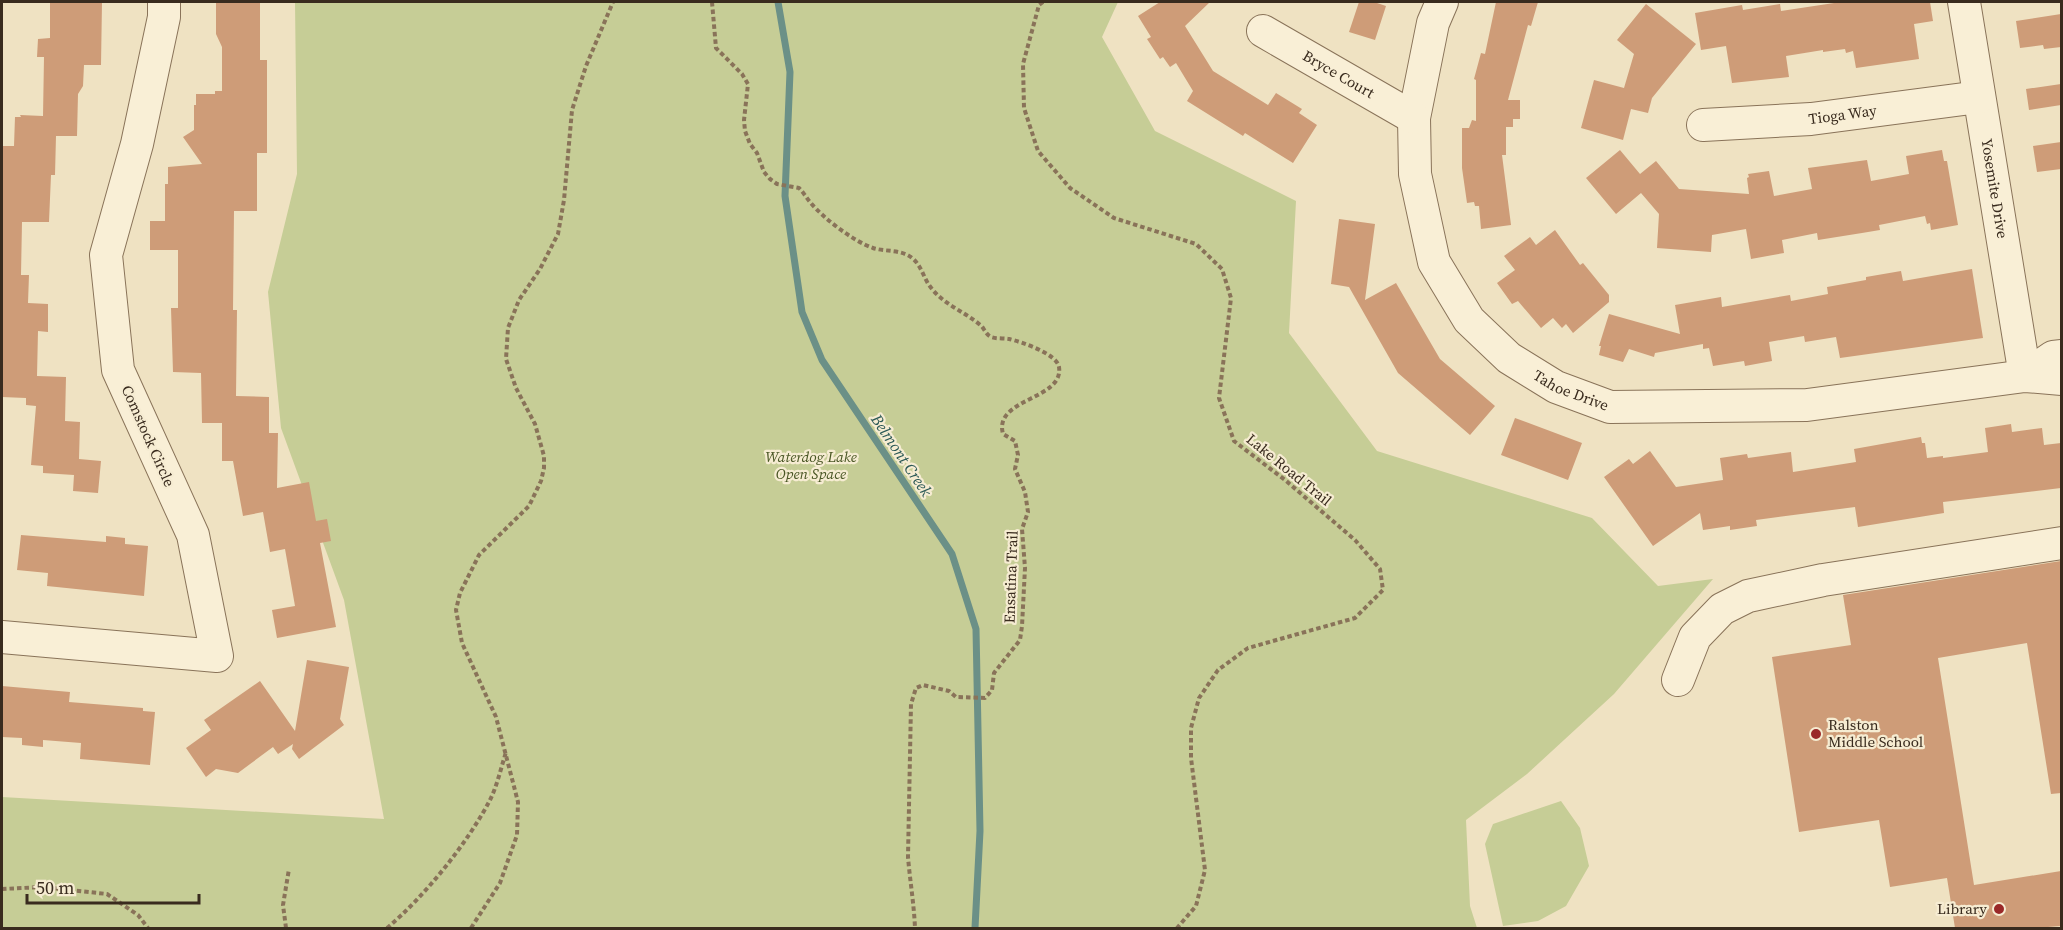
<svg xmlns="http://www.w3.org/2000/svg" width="2063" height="930" font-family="'Source Serif 4',serif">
<rect width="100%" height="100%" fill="#efe2c2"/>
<!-- green -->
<path fill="#c6cd96" d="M295,2H1118L1102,37L1155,131L1296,201L1289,333L1377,451L1592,518L1658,586L1713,579L1614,694L1527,774L1466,820L1470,906L1477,928H2V797L384,819L344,600L281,428L268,292L297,174Z
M1561,801L1580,828L1589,866L1566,906L1538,921L1503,926L1485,844L1493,824Z"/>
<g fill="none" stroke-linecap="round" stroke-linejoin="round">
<!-- stream -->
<path stroke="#6b9087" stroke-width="7" d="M778,2L790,72L785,196L802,312L822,360L952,554L976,629L980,831L975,928"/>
</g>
<!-- building -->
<path fill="#ce9c78" d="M50,2H102L101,65H84L83,86L78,94L77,136H56L55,175H51L49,222H22L21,275H29L28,303L48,304V332L38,331L37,376L66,377L65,421L80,422L79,459L101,461L98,493L73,491L74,475L43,473V466L31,465L36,406L26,405V398L2,397V146H14L15,117H21L20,115L43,116L44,57H37L38,39L50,38Z
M216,2H260V60H267V153H257V211H234L233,310H237L236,396L269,397V433H278L277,488L309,482L316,521L327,519L331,541L320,543L336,627L277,638L272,610L295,606L285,549L270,552L263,512L243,516L233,461H222V423H202L201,373L173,372L171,308H178V250H150V221H165V184H168V167L202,164L183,137L194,130V105H196V94H215V91H222V47L216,34Z
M1160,2H1210L1185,26L1213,71L1268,105L1276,93L1302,109L1299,113L1317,125L1293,163L1245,133L1243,136L1187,101L1193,91L1176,63L1170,67L1163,57L1160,59L1147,39L1151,37L1138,16Z
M1359,2H1374L1386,6L1375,40L1349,32Z
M1496,2H1538L1531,26L1528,25L1508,100H1520V119H1513V127H1506V155H1502L1511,225L1481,229L1479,206H1475L1474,202L1467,203L1462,168V128H1469L1472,120L1476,121V80L1474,79L1481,53L1485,54Z
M1833,2H1930L1933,21L1914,24L1919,59L1856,68L1853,51L1846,53L1845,49L1823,52V50L1786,56L1789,77L1732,83L1726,46L1701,50L1695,13L1742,5L1743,10L1780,4L1781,11L1834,3Z
M1646,4L1696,44L1652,98L1648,113L1631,109L1623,140L1581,128L1594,80L1624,88L1634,54L1617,40Z
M2061,14V47L2044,49L2043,45L2020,48L2016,21Z
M2061,84V105L2029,110L2026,89Z
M2061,142V169L2037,172L2033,146Z
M1620,150L1640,174L1656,161L1679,189L1749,194L1747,178L1749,177L1748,174L1769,171L1774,196L1812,189L1808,168L1867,160L1871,181L1909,174L1906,156L1942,150L1944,161H1947L1958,225L1931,230L1930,223L1927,224L1925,216L1879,225L1880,230L1862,233L1818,240L1817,233L1782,240L1784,253L1751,259L1746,229L1712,235L1711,252L1657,248L1659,214L1641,193L1616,214L1586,178Z
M1339,219L1375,224L1365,300L1396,283L1440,359L1495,406L1470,435L1398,373L1349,287L1331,284Z
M1555,230L1580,265L1583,263L1609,295V302L1573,333L1566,324L1562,328L1553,318L1541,328L1518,301L1512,304L1497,283L1515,270L1504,256L1530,237L1536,245Z
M1972,269L1983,338L1840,358L1836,337L1805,342L1804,336L1769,342L1772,361L1745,366L1744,361L1713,366L1709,348L1703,349V344L1655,353L1654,357L1629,349L1623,362L1599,355L1601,346H1599L1609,314L1680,334L1675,305L1721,297L1722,307L1790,295L1791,301L1828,294L1827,287L1866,280V277L1901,271L1903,281Z
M1515,418L1582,443L1568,480L1501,455Z
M2011,424L2012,432L2042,428L2044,445L2061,443V488L1943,502L1944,513L1858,527L1855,507L1756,520L1757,526L1730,530V526L1703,530L1700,513L1653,546L1604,477L1629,459L1633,464L1650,451L1676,487L1723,480L1720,458L1747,454L1748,458L1791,452L1793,472L1856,462L1854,449L1921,437L1922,443H1925L1927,458L1943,456V458L1988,452L1985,428Z
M21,535L106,542V536L125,538V544L148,546L144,596L47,586L48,573L17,570Z
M2061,561V793L2051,794L2027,643L1938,658L1974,885L2061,871V926L2048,927V928H1955L1947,878L1890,887L1879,820L1799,832L1772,657L1851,645L1843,595Z
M307,660L349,667L340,719L344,725L299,759L292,749L293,744L278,754L273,747L238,773L216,769L206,777L186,748L211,730L204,720L260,681L295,731Z
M2,686L70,692L69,702L143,708V711L155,712L150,765L80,759L81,743L43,740V747L22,745V738L2,737Z"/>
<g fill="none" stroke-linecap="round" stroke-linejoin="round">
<defs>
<g id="minor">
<path id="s1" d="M1442,2L1433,23L1414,118L1415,174L1434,262L1469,320L1509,358L1556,387L1610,407L1807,405L2025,376L2062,379"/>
<path id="s2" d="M1964,2L2025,376"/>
<path id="s3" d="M1263,31L1414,118"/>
<path id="s4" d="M1703,125L1811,119L1979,97"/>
<path d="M2025,376L2053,357L2062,356"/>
<path d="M2,637L217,656L193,535L118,370L106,255L137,144L164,17V2"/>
<path d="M1678,680L1695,637L1722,609L1748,596L1823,580L2062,543"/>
</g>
</defs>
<!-- minor casing -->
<use href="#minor" stroke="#897359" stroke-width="34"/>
<!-- path -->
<path stroke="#897359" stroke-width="4" stroke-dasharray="4.5 3" stroke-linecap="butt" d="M712,2L716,48L742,74L748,84L744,120L745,131L750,144L757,153L764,172L770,179L777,184L799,188C803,192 806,197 810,202C823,218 853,241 873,248C885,252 901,249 912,258C921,265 923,276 929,285C942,304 962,310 979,324C984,327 985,334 991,337C997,339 1004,338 1009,339C1022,342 1057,354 1059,367C1064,400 993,398 1003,434L1015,441L1018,455L1015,469L1025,492L1028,512L1022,529L1025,568L1022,626L1020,640L994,673L992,690L985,698L956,697L949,691L923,685L916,688L911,704L908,857C910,881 914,904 915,928
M1043,2L1039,5L1023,64L1024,108L1038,151L1070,188L1114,218L1196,244L1222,269L1231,298L1219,398L1234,441L1285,480L1355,540L1380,569L1383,590L1355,618L1248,648L1218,670L1199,698L1191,728V758L1205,870L1196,906L1177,928
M2,889L42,887L107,894L138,915L148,928
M286,928L283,905L289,869
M387,928C424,897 467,844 490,800C497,786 501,768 506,752
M471,928L500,883L517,835L518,802L496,717L462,643L456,610L460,593L479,555L529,506L541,481L544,468V456L535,424L516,388L506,359L508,328L519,300L540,269L558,234L564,200L572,110L586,66L613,2"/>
<!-- minor -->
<use href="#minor" stroke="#f9efd6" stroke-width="32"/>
</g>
<!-- markers -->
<g fill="#9a2828" stroke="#f6ecd2" stroke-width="2">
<circle cx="1816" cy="734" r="6"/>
<circle cx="1999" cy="909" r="6"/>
</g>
<g text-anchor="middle" stroke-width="4.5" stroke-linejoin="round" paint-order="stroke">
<!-- street labels -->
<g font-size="15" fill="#392b1e" stroke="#f6ecd2">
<text dy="5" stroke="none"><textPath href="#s3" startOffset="87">Bryce Court</textPath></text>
<text dy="5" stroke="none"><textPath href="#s4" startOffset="140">Tioga Way</textPath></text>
<text dy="5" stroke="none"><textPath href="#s2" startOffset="189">Yosemite Drive</textPath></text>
<text dy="5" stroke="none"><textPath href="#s1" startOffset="459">Tahoe Drive</textPath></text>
<text transform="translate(148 436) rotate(66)" y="5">Comstock Circle</text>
<text transform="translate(1289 470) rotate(39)" y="5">Lake Road Trail</text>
<text transform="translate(1011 577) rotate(-88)" y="5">Ensatina Trail</text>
</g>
<!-- park labels -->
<g font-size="15" font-style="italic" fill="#495624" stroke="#f6ecd2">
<text x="811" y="462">Waterdog Lake<tspan x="811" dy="17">Open Space</tspan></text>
</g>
<!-- poi labels -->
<g font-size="15" fill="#392b1e" stroke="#f6ecd2" text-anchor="start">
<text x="1828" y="730">Ralston<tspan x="1828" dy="17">Middle School</tspan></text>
<text x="1987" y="914" text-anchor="end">Library</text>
</g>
<!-- water labels -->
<g font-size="16" font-style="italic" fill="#2c5956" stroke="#f6ecd2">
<text transform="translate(902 455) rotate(56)" y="6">Belmont Creek</text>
</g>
</g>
<!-- border -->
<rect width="2063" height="930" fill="none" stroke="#392b1e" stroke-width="6"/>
<!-- scale -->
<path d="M27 894v9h172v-9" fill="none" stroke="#392b1e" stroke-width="3"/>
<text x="36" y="894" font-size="18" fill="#392b1e" stroke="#f6ecd2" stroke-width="4.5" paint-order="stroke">50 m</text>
</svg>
